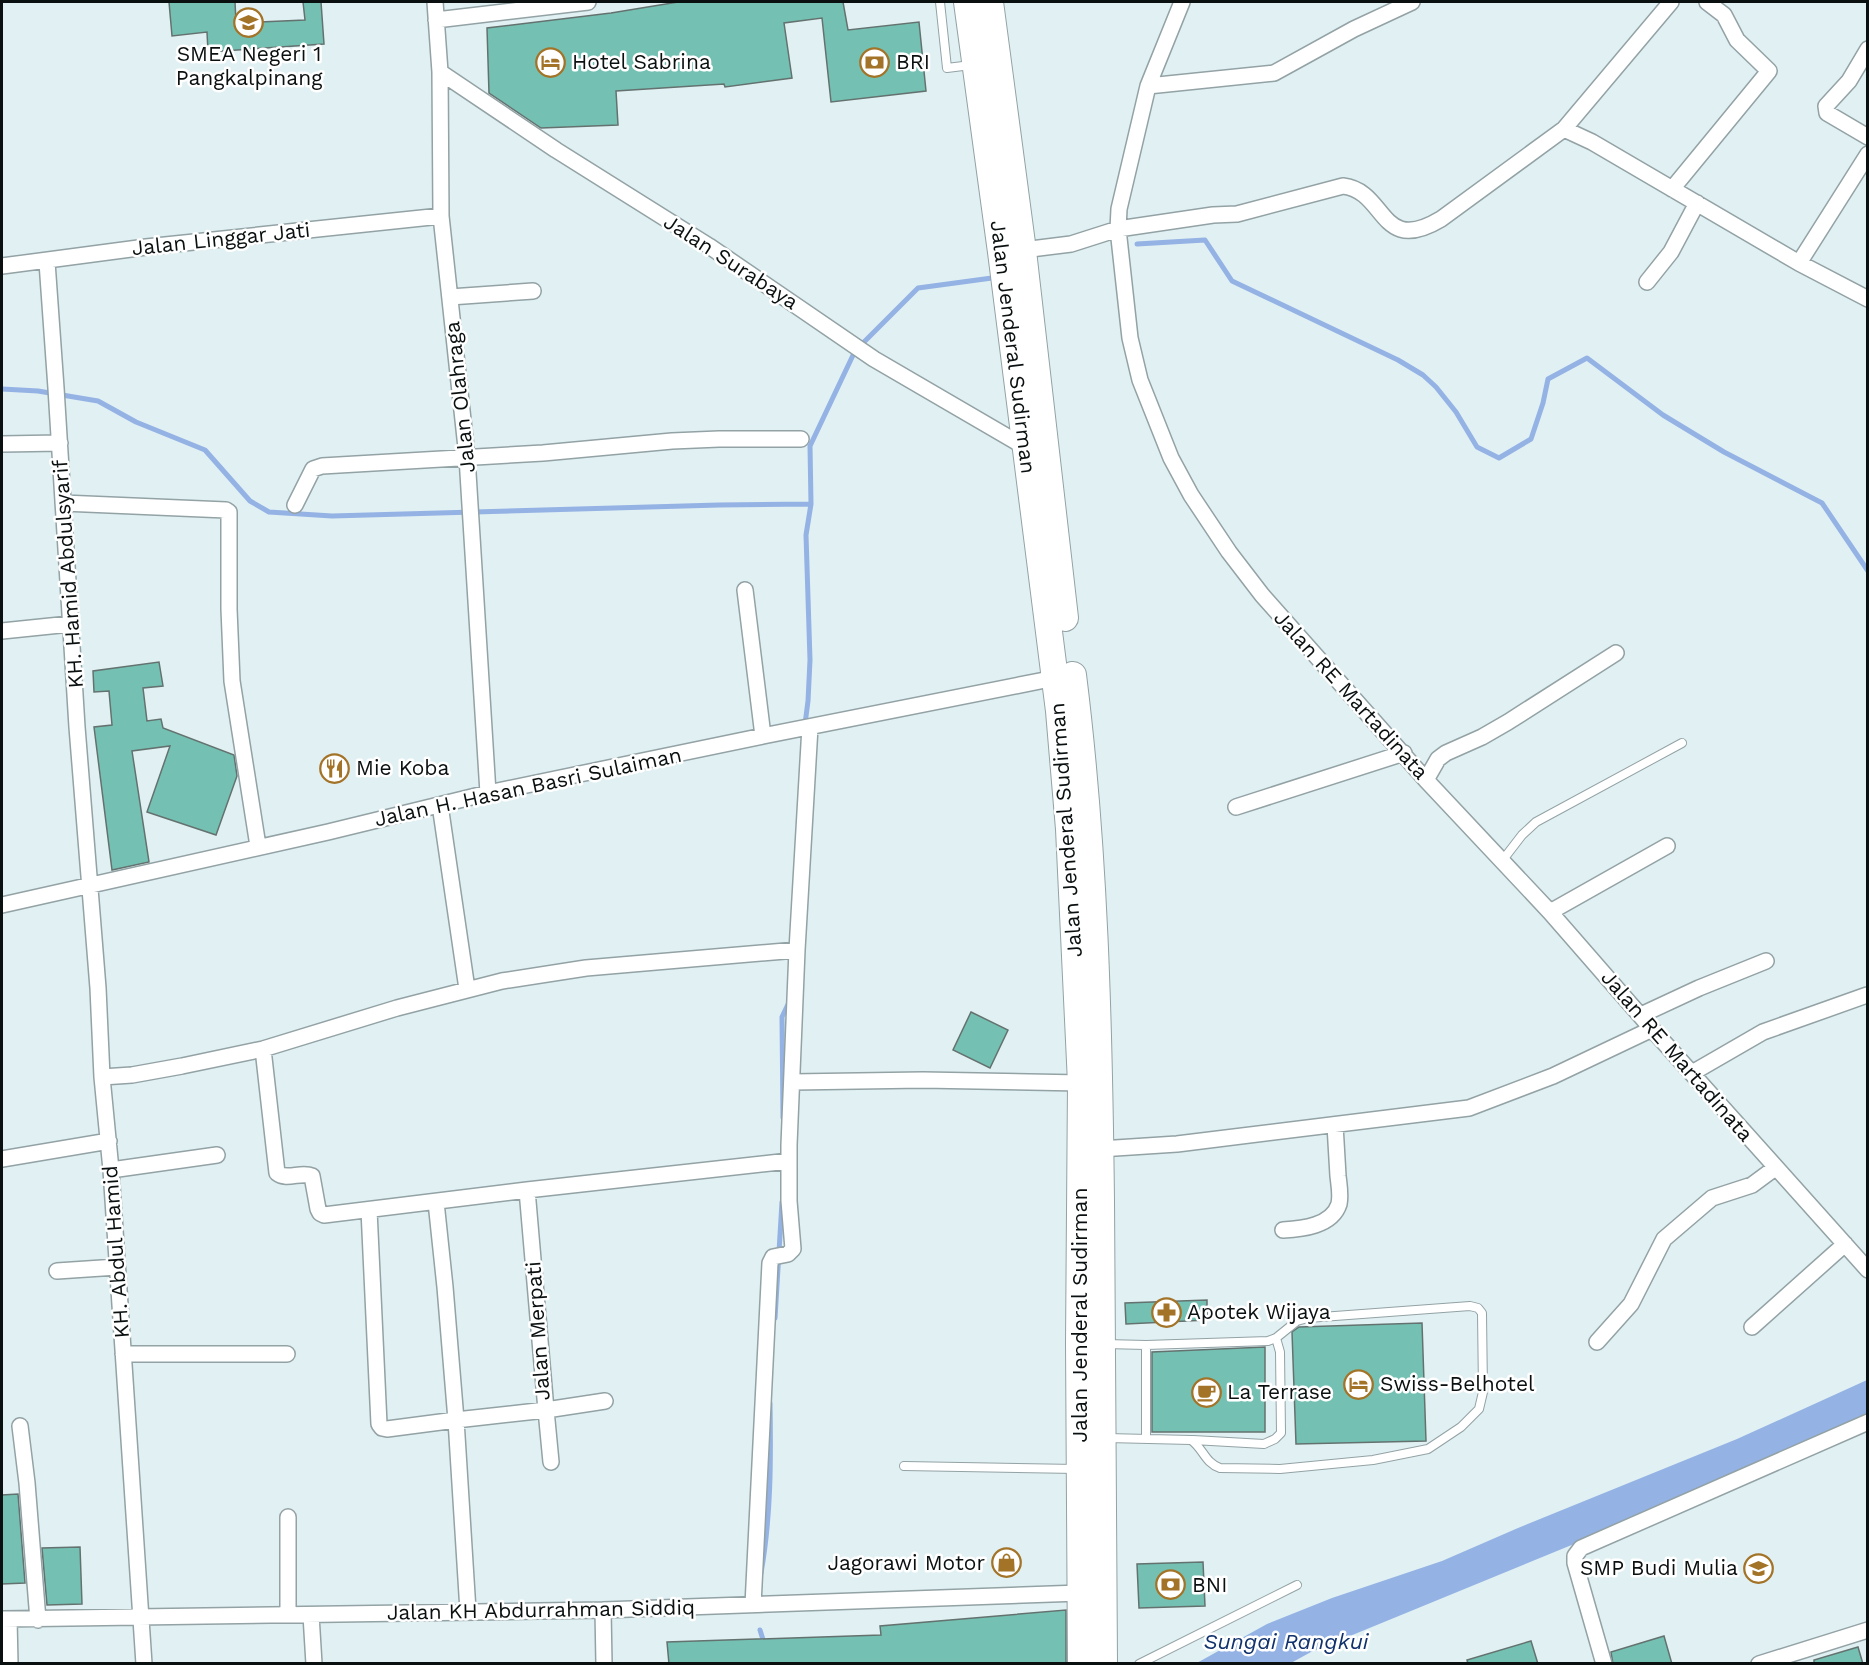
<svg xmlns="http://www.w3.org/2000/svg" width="1869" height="1665" font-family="'Work Sans',sans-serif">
<rect width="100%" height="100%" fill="#e0f0f3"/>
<!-- water -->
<path fill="#94b2e4" d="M1867,1380V1419L1574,1544L1311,1652L1291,1663L1195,1664L1267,1624L1332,1598L1442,1561L1518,1528L1737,1439Z"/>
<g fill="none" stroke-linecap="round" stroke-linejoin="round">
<!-- stream -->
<path stroke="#94b2e4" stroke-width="5" d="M1137,244L1205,240L1232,281L1398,360L1423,375L1436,387L1456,412L1477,447L1499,458L1531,439L1543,403L1548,379L1587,358L1663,415L1724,452L1822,503L1868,571
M2,389L38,391L98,401L136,422L205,450L250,501L269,512L332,516L719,505L811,504
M805,724L808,701L810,660L806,535L811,504L810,446L855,351L918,288L992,278
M783,1118L782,1017L790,1000
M775,1318L782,1202
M761,1573C771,1517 771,1459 770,1403
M760,1630L765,1646"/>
</g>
<!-- building -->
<path fill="#74c1b3" stroke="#64726f" stroke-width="1.5" d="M169,2H235L236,23L305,20L303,2H321L324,44L208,52L207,32L172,36Z
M678,2H843L848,30L919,22L926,91L831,102L822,18L784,23L792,78L725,87L724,84L616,91L618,125L541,128L489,93L487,28L611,13Z
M159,662L163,686L143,688L147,721L161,719L163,728L234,755L237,776L216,835L147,812L170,746L132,751L149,862L112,870L94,727L112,725L109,691L94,692L93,671Z
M971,1012L1008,1030L990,1068L953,1050Z
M1207,1300V1320L1126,1324L1125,1303Z
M1422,1323L1426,1441L1296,1444L1292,1332L1299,1327Z
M1265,1347V1432H1152V1352Z
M18,1494L25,1583L2,1584V1495Z
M80,1547L82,1604L47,1605L42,1548Z
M1203,1562L1205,1606L1139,1608L1137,1564Z
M1066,1610V1664H669L667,1642L881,1635L880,1626Z
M1664,1636L1672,1664H1613L1611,1652Z
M1531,1641L1538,1664H1468L1467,1660Z
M1858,1647L1863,1664H1814V1660Z"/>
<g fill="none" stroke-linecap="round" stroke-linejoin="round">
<defs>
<path id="service" d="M940,2L947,68L971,65
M1502,861L1522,835L1536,822L1682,743
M1105,1344L1146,1345L1268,1341L1276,1338L1297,1321L1308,1318L1470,1306L1478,1308L1482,1313L1483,1392L1479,1409L1461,1427L1428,1449L1373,1460L1280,1469L1220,1468C1205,1463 1203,1448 1191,1440L1107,1438
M1146,1438V1345
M1193,1440L1264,1444L1275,1439L1281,1433L1280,1352L1276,1338
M904,1466L1077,1469
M1139,1664L1297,1585"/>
<path id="minor" d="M435,2L440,72L441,216L467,457L488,793
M1182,2L1148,86L1119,209L1118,229L1130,338L1140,380L1171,458L1191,495L1229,552L1262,595L1426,780L1550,912L1652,1029L1868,1270
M436,20L588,2
M1868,49L1849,81L1826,106L1827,113L1868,137
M440,72L556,150L709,246L874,359L1025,447
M1148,86L1274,73L1354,29L1412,2
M1564,129L1671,2
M1672,189L1769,71L1737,40L1724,15L1707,2
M1015,251L1071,244L1118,229L1152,224L1213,215L1237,214L1343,186C1387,191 1379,256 1441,219L1564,129L1592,142L1799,263L1868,299
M47,262L56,388L77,727L98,988L102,1077L111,1170L144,1664
M1799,263L1868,154
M2,266L146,247L441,216
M1647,282L1671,252L1697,203
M450,297L533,291
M2,444L60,443
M63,503L226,510L229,512V609L232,681L258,846
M295,505L313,469L322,466L543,453L672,441L719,439H801
M745,590L763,736
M2,631L70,624
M1426,780L1438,759L1446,753L1482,737L1508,722L1616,653
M440,805L467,989
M1236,807L1404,753
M2,905L328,832L488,793L763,736L1055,678
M1550,912L1667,846
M1641,1015L1699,988L1766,961
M263,1049L277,1173C287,1181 301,1171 312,1176L318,1209L320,1213L324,1215L527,1190L789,1161
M1692,1073L1763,1032L1867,995
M102,1077L132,1075L182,1066L263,1049L397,1008L502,981L586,968L797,950
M793,1082L923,1080L1081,1083
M1100,1149L1177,1144L1469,1108L1553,1076L1652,1029
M2,1159L109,1141
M111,1170L217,1155
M369,1210L379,1424L382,1428L387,1429L456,1420L445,1287L436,1202
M1283,1230C1302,1229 1332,1226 1339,1204C1341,1195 1339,1185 1338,1176C1337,1159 1336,1142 1335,1125
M57,1271L117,1267
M1752,1327L1845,1244
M1597,1342L1631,1304L1664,1239L1712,1198L1752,1185L1775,1168
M123,1354H287
M20,1426L27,1483L38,1620
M551,1462L546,1410L605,1401
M288,1517V1615
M753,1605L770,1263L773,1257L788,1254L793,1249L789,1201V1145L797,950L810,727
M603,1610L604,1664
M468,1611L456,1420L546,1410L527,1190
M311,1615L314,1664
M2,1619L603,1610L1080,1593
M9,1619L10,1664
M1604,1664L1575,1563V1556L1581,1548L1868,1422
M1759,1664L1868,1630"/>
<path id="trunk" d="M967,2L1001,252L1059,711L1069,829L1081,1083L1079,1343L1081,1664
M990,2L1023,251L1065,618
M1073,675C1095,850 1099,1025 1101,1201C1102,1355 1104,1509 1104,1664"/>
</defs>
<!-- service casing -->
<use href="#service" stroke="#93a2a5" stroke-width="10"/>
<!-- minor casing -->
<use href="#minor" stroke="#93a2a5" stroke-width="18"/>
<!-- trunk casing -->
<use href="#trunk" stroke="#93a2a5" stroke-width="28"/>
<!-- service -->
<use href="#service" stroke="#fff" stroke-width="8"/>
<!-- minor -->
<use href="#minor" stroke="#fff" stroke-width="15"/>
<!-- trunk -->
<use href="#trunk" stroke="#fff" stroke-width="26"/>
</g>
<!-- icons -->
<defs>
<symbol id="school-ring" viewBox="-11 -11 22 22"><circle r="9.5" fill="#fff" stroke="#a37328" stroke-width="1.5"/><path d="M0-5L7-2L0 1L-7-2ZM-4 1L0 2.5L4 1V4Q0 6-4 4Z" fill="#a37328"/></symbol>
<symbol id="hotel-ring" viewBox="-11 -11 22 22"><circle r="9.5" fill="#fff" stroke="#a37328" stroke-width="1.5"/><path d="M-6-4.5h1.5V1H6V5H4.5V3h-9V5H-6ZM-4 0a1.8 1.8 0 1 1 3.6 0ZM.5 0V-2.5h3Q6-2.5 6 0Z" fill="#a37328"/></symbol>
<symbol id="bank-ring" viewBox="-11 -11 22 22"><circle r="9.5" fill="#fff" stroke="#a37328" stroke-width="1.5"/><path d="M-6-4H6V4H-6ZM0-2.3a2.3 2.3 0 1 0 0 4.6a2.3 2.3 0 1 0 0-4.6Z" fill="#a37328"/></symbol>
<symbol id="restaurant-ring" viewBox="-11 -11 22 22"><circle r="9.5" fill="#fff" stroke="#a37328" stroke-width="1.5"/><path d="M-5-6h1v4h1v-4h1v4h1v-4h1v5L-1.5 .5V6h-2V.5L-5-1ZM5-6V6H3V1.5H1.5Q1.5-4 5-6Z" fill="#a37328"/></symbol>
<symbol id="pharmacy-ring" viewBox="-11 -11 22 22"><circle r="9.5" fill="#fff" stroke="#a37328" stroke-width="1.5"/><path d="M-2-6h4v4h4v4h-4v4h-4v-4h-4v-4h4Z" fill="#a37328"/></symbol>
<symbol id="cafe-ring" viewBox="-11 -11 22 22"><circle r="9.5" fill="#fff" stroke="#a37328" stroke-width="1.5"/><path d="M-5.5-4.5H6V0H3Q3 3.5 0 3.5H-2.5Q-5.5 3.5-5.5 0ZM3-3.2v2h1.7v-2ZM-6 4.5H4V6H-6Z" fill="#a37328"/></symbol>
<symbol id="shop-ring" viewBox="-11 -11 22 22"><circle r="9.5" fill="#fff" stroke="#a37328" stroke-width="1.5"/><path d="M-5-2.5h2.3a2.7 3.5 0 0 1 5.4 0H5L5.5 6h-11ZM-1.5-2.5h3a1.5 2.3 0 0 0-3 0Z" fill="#a37328"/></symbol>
</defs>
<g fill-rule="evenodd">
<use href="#school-ring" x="232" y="6" width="33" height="33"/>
<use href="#hotel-ring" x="534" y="46" width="33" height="33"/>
<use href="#bank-ring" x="858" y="46" width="33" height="33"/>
<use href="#restaurant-ring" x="318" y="752" width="33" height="33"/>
<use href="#pharmacy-ring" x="1150" y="1296" width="33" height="33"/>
<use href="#hotel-ring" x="1342" y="1368" width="33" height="33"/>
<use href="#cafe-ring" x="1190" y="1376" width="33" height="33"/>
<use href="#shop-ring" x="990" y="1546" width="33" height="33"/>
<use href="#school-ring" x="1742" y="1552" width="33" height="33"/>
<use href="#bank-ring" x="1154" y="1568" width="33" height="33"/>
</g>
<g text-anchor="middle" stroke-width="5" stroke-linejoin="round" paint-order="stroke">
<!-- poi labels -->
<g font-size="21" fill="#0a0f10" stroke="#fff" text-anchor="start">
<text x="249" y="61" text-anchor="middle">SMEA Negeri 1<tspan x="249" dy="24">Pangkalpinang</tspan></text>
<text x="572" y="69">Hotel Sabrina</text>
<text x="896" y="69">BRI</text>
<text x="356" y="775">Mie Koba</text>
<text x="1187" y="1319">Apotek Wijaya</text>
<text x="1380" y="1391">Swiss-Belhotel</text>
<text x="1227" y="1399">La Terrase</text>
<text x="985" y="1570" text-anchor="end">Jagorawi Motor</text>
<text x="1738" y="1575" text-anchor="end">SMP Budi Mulia</text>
<text x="1192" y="1592">BNI</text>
</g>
<!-- street labels -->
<g font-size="21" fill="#0a0f10" stroke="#fff">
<text transform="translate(221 239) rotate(-6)" y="7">Jalan Linggar Jati</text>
<text transform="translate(731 262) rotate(33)" y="7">Jalan Surabaya</text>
<text transform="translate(1013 347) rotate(83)" y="7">Jalan Jenderal Sudirman</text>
<text transform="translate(460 397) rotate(-96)" y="7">Jalan Olahraga</text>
<text transform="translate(68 574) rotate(-94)" y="7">KH. Hamid Abdulsyarif</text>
<text transform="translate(1351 695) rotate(48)" y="7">Jalan RE Martadinata</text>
<text transform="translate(528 787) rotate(-12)" y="7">Jalan H. Hasan Basri Sulaiman</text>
<text transform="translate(1066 830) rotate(-94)" y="7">Jalan Jenderal Sudirman</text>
<text transform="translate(1677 1056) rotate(49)" y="7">Jalan RE Martadinata</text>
<text transform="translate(116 1252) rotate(-94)" y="7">KH. Abdul Hamid</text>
<text transform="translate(1080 1315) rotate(-90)" y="7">Jalan Jenderal Sudirman</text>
<text transform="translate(538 1331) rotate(-94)" y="7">Jalan Merpati</text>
<text transform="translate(541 1610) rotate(-1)" y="7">Jalan KH Abdurrahman Siddiq</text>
</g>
<!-- water labels -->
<g font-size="22" font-style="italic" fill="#11326d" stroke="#fff">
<text x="1286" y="1649">Sungai Rangkui</text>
</g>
</g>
<!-- border -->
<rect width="1869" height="1665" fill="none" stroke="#0a0f10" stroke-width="6"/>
</svg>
